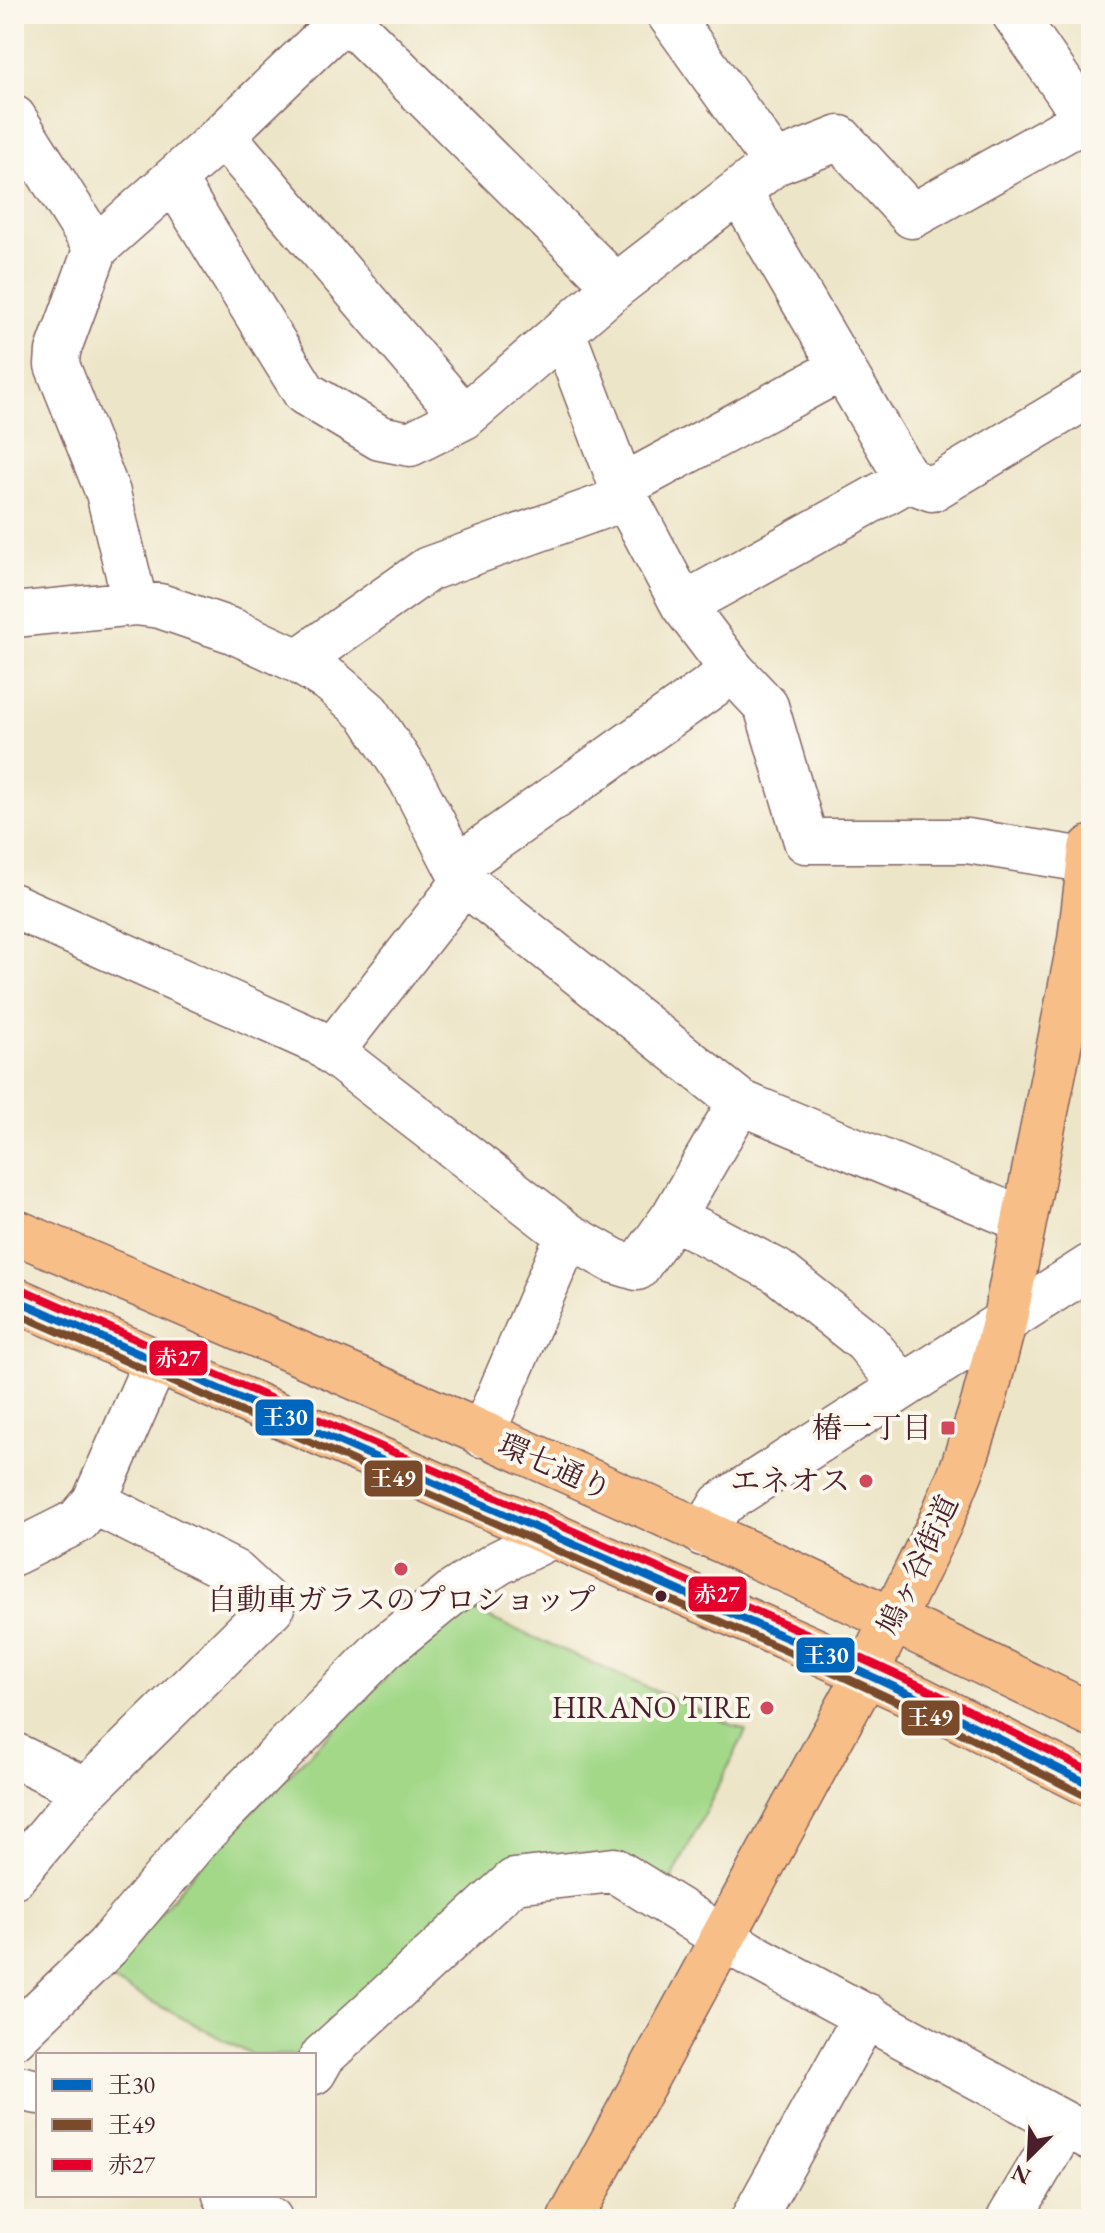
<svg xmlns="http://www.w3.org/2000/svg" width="1105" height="2233" font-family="'EB Garamond','Noto Serif JP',serif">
<rect width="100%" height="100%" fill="#fbf7ec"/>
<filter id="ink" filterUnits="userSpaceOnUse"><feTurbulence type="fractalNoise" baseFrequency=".0125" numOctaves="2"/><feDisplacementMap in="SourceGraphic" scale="16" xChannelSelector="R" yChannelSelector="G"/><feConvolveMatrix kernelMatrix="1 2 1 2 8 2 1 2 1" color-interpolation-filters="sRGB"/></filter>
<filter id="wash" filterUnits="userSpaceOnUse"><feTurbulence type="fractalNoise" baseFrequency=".006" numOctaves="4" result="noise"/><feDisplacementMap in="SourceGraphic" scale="32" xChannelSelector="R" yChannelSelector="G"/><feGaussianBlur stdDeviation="1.8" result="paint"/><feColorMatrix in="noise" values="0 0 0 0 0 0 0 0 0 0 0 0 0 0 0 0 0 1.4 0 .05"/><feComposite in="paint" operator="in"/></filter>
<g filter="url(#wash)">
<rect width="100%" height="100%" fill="#ede5c8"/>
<!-- green -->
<path fill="#a3d889" stroke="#767c5a" stroke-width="2" d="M465,1607L746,1731L671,1881L511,1861L299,2055H252L107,1978L206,1857L438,1626Z"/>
</g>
<g filter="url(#ink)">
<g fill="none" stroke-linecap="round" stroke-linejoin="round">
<defs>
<path id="minor" d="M669,14L775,163
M1014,14L1086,119
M346,18L616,286
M14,118L96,248
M223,135L464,417
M174,180L305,393L380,438L410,444L464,417L616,286L775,163L840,138L912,216L1091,116
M739,191L908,480L932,489L1091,394
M621,487L842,368
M135,603L108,493L57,365L58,351L96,248L223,135L349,14
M683,605L908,480
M14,615L135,603L160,606L233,631L298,661L332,682L368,713L410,778L464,882L740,1102L1023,1220
M298,661L428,569L626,498
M733,671L766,706L806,841H967L1091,861
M456,867L733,671L683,605L626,498L563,332
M14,906L320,1043L568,1235L614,1261L637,1268L673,1217L740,1102
M332,1051L464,882
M673,1217L777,1271L865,1341L902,1385
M482,1435L568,1235
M703,1534L721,1504L1091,1266
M14,1553L78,1521L94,1502L156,1361
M14,1755L86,1790
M14,1876L86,1790L272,1607L234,1572L94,1502
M14,2037L107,1947L201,1835L383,1649L452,1593L498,1563L554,1535
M314,2072L323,2056L514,1881L614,1870L748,1953L1091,2138
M14,2087L38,2092
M225,2195L270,2219
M753,2219L866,2015
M1009,2219L1064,2126"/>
<path id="major" d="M14,1231C376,1385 738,1542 1091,1715
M14,1299L810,1648L918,1698L1091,1785
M570,2219L866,1674L940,1523L962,1469L983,1404L1004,1323L1080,940L1091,848"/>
</defs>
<!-- minor casing -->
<use href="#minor" stroke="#836462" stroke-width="47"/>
<!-- major casing -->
<use href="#major" stroke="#836462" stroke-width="47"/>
<!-- minor -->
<use href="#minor" stroke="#fff" stroke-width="44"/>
<!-- major -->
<use href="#major" stroke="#f7be88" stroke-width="44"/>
<defs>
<path id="bus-1" d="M14,1299L810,1648L918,1698L1091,1785"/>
<path id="bus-2" d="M14,1312L805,1659L913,1709L1086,1796"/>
<path id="bus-3" d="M19,1288L815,1637L923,1687L1091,1772"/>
</defs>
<!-- bus-1 casing -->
<use href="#bus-1" stroke="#fbf7ec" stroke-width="14"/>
<!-- bus-2 casing -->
<use href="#bus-2" stroke="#fbf7ec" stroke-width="14"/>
<!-- bus-3 casing -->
<use href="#bus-3" stroke="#fbf7ec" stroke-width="14"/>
<!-- bus-1 -->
<use href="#bus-1" stroke="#0065bd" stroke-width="8"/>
<!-- bus-2 -->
<use href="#bus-2" stroke="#7a4b2a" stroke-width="8"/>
<!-- bus-3 -->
<use href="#bus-3" stroke="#e4002b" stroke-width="8"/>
</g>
</g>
<!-- markers -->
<g fill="#d1495b" stroke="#fbf7ec" stroke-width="3">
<rect x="940" y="1420" width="16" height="16" rx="4"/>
<circle cx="866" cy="1481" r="8"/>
<circle cx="401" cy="1569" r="8"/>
<circle cx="767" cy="1708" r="8"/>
</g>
<circle fill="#4a1f2b" stroke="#fbf7ec" stroke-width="3" cx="661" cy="1596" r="7"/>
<g text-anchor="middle" stroke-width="8" stroke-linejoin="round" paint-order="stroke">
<!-- poi labels -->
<g font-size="30" fill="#4a1f2b" stroke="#fbf7ec" text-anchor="end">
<text x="932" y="1438">椿一丁目</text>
<text x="850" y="1491">エネオス</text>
<text x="401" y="1610" text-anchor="middle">自動車ガラスのプロショップ</text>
<text x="751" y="1718">HIRANO TIRE</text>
</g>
<!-- street labels -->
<g font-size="30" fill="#4a1f2b" stroke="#fbf7ec">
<text transform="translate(555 1467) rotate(24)" y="10">環七通り</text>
<text transform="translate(918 1565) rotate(-65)" y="10">鳩ヶ谷街道</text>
</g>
</g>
<g stroke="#fbf7ec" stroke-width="3">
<rect x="148" y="1339" width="61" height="38" rx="8" fill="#e4002b"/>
<rect x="254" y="1398" width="61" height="39" rx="8" fill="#0065bd"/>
<rect x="363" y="1459" width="61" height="39" rx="8" fill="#7a4b2a"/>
<rect x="687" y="1575" width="61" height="38" rx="8" fill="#e4002b"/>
<rect x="795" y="1636" width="61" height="38" rx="8" fill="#0065bd"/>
<rect x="900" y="1699" width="61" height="38" rx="8" fill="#7a4b2a"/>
</g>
<g font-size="22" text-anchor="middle" font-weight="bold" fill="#fff">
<text x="178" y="1366">赤27</text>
<text x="285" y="1425">王30</text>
<text x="393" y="1486">王49</text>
<text x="717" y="1602">赤27</text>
<text x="826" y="1663">王30</text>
<text x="930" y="1725">王49</text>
</g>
<!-- margin -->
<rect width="1105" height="2233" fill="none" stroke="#fbf7ec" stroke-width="48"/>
<!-- legend -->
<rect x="36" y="2053" width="280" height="144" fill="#fbf7ec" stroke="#b4a19f" stroke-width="2"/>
<rect x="52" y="2079" width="40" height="12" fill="#0065bd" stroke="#b4a19f" stroke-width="2"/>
<text x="108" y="2093" font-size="24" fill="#4a1f2b">王30</text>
<rect x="52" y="2119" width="40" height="12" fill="#7a4b2a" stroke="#b4a19f" stroke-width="2"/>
<text x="108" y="2133" font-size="24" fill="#4a1f2b">王49</text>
<rect x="52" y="2159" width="40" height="12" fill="#e4002b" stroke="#b4a19f" stroke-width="2"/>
<text x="108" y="2173" font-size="24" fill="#4a1f2b">赤27</text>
<!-- north arrow -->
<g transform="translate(1029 2157) rotate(204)" stroke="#fbf7ec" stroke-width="6" paint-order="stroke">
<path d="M0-6L14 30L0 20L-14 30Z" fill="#4a1f2b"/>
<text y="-12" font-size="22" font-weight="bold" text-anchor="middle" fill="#4a1f2b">N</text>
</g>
</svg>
